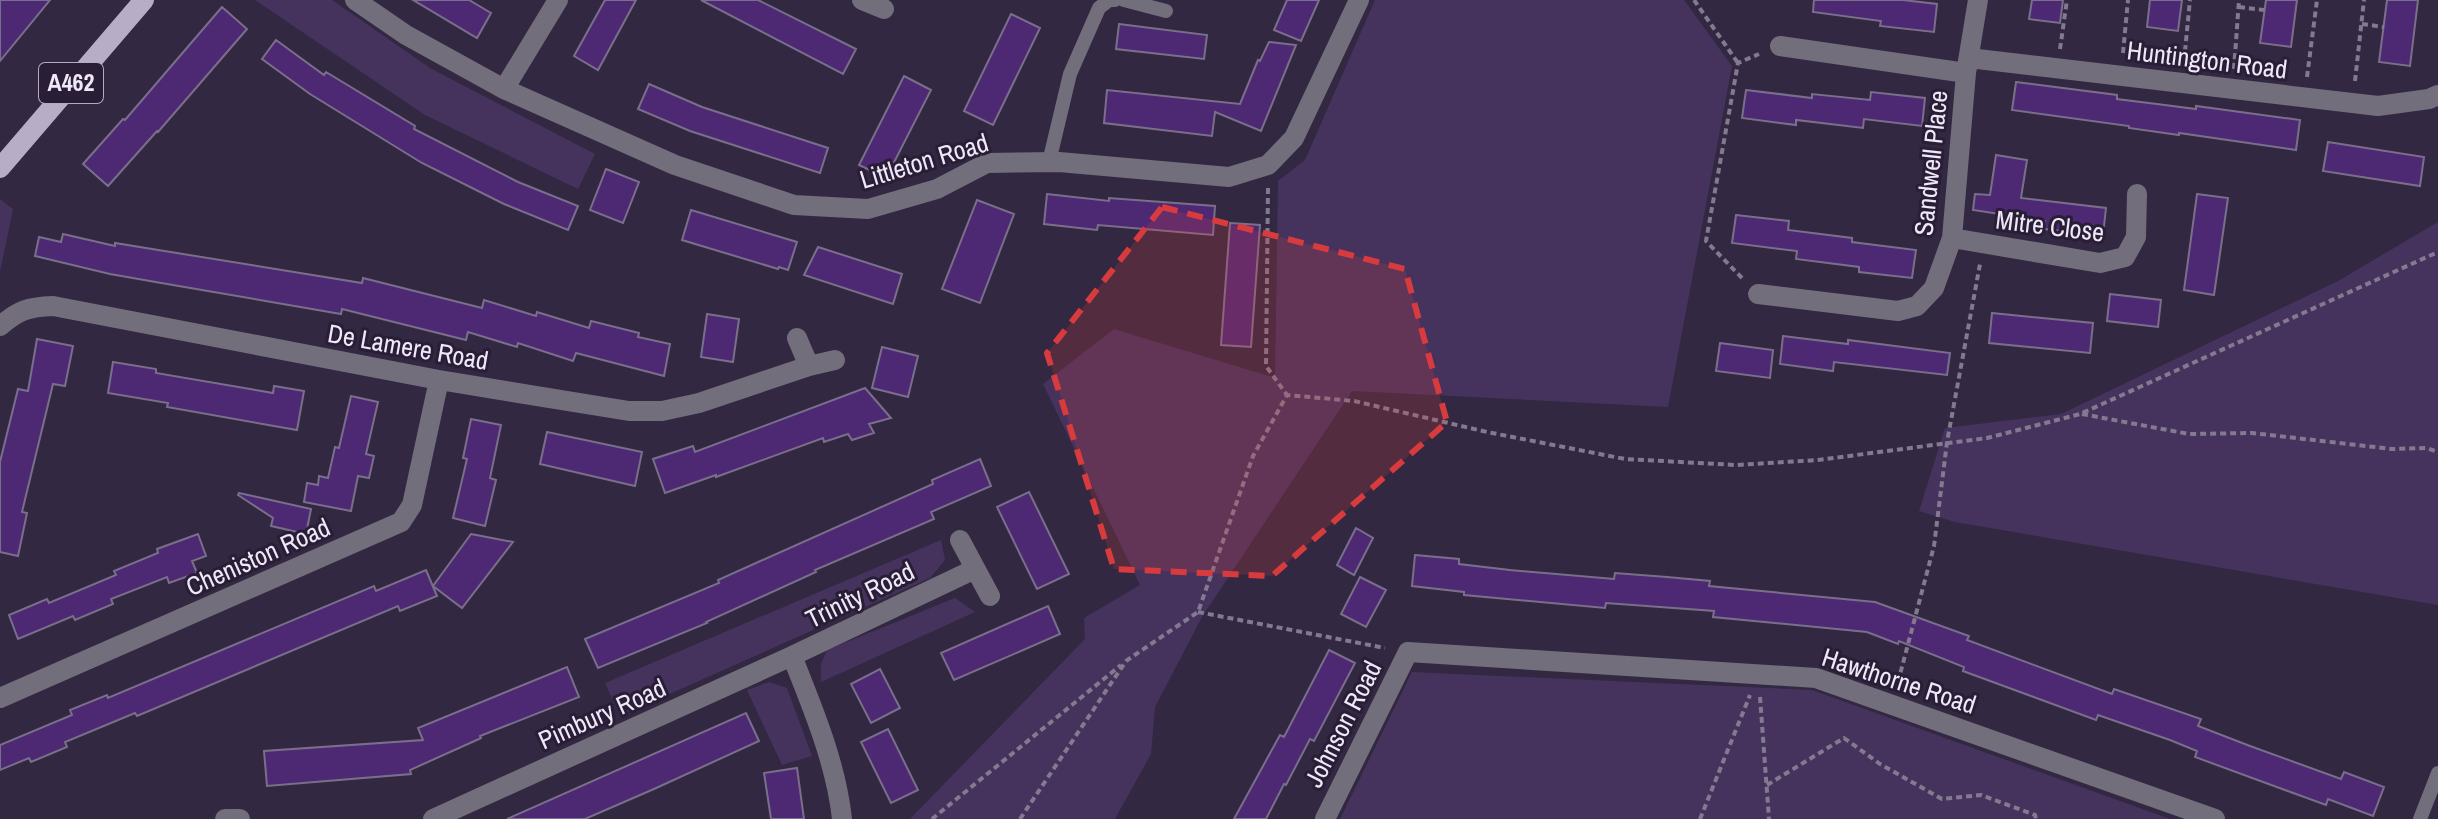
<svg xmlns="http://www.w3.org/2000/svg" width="2438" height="819" font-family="'Archivo Narrow',sans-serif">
<rect width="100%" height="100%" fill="#322841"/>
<!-- green -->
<path fill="#45335d" d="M255,0H332L430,68L595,154L578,189L425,115Z
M1375,0H1684L1732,66L1668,407L1352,391L1202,617L1155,707L1151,754L1115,819H910L1085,639L1084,618L1140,585L1043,384L1114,329L1275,378L1278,181L1305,160Z
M0,199L13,209L0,272Z
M2438,222V605L1955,522L1919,511L1945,428L2061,414L2338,281Z
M941,540L945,560L930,578L620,716L605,683Z
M955,598L975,612L821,682V664L827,650Z
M1412,672L1812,690L2170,819H1340Z
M769,682L787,688L812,756L782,765L747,690Z"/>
<!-- building -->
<path fill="#4d2873" stroke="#7a6f8b" stroke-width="2" d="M0,0H50L0,61Z
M413,0H469L491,13L477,38Z
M605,0H636L598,70L574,56Z
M701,0H758L856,49L843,74Z
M1287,0H1319L1301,41L1274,30Z
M1814,0H1903L1937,4L1934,32L1880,26L1881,21L1813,12Z
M2032,0H2063L2060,23L2029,19Z
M2150,0H2182L2178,31L2147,27Z
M2266,0H2297L2291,47L2260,43Z
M2387,0H2418L2410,66L2379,62Z
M222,7L247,29L158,132L157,131L108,186L83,164L123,119L125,120Z
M1011,14L1040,28L993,125L964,111Z
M1119,24L1207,35L1204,59L1116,49Z
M276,40L324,75L326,72L415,126L414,129L518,182L578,206L568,230L504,204L422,163L310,94L262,59Z
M1269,42L1296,45L1261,131L1215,112L1212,136L1104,123L1107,90L1240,104L1258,60L1260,61Z
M904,76L931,90L886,178L859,165Z
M2016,82L2117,95V99L2157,104L2196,109V106L2300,120L2296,150L2179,133V135L2129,128V126L2012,110Z
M649,84L702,107L828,148L820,173L690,131L638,109Z
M1746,90L1812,98V94L1870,100L1871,92L1925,98L1922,126L1864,119L1863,128L1796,120V125L1742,118Z
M2328,142L2424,157L2420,186L2323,171Z
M1996,155L2027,160L2021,198L2106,208L2103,235L2044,229L2045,221L1973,210L1975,194L1990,195Z
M606,169L639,182L623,223L590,210Z
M1047,194L1109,201V198L1215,206L1213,235L1098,225L1097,230L1044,224Z
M2197,194L2228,198L2214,295L2184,290Z
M977,200L1014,214L980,303L942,289Z
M691,210L797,242L788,270L779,267L778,269L682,240Z
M1736,215L1789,221L1788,230L1852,238V242L1916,250L1912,278L1859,272V267L1796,259L1797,251L1732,243Z
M1230,223L1260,225L1251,347L1221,345Z
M63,234L115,246V243L362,283L363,278L482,308L484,300L536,316L537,312L589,328L591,321L639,333L638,337L670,344L664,376L576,353L573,361L518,343L517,347L468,332L466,340L342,309L341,314L167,284L110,274L35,256L39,237L61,242Z
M818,247L902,274L893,304L804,275Z
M2110,294L2161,300L2158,327L2107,321Z
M1992,313L2093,323L2090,353L1989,343Z
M707,314L739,319L733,362L701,357Z
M1783,336L1848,344V340L1950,353L1947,375L1834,362L1833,371L1780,364Z
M37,339L73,346L65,386L53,384L22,512L27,513L18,556L0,552V462L18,389L28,391Z
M1720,343L1773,350L1770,378L1716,371Z
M882,347L918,356L908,397L872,388Z
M113,362L156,369V373L273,393L274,386L304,391L297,430L167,407L168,403L108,393Z
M865,388L891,418L869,424L874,433L852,440L848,434L824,442L823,438L716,477V475L665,493L653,459L693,446L695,452Z
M351,396L378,402L366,454L374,456L369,478L358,476L351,511L304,502L307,483L318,485L319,476L328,478L335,447L339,448Z
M471,419L501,425L490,478L496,480L485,526L453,518L467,459L463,458Z
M547,432L642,452L635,486L540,464Z
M980,459L991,486L931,512L934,519L815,570L816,572L706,622L707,623L598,668L585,639L719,583L718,580L933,484L932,480Z
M1029,492L1069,574L1037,589L997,507Z
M239,493L311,509L306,534L271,526L273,518L238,495Z
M1356,528L1373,538L1354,575L1337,565Z
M198,534L206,556L192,561L197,573L169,583L167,577L111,599L113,604L75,620L73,616L18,639L9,615L47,599L49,603L116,575L114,571L158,553L157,549Z
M471,534L513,542L462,608L433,586Z
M1415,555L1459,559V564L1510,570L1614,579L1615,573L1667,577L1710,581L1709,586L1875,602L1969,636L1967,640L2112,694L2114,689L2201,719L2198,726L2250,746L2341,779L2344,772L2384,787L2373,816L2328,799L2326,805L2195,757L2197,751L2170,740L2098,715L2096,720L1963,671L1964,667L1899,641L1898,644L1867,632L1713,617L1714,611L1606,603L1605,608L1464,595V592L1412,586Z
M426,570L437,596L400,611L398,606L137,716L135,713L65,742L67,747L31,762L29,758L0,770V745L72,715L70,710L107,695L108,698L374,586L376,591Z
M1360,577L1386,590L1366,627L1341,614Z
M1048,606L1060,634L954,680L941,653Z
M1329,650L1355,663L1314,741L1310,739L1286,785L1284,784L1266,819H1234L1280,735L1284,737Z
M567,667L579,697L480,736L481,738L479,739L410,770L411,774L267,786L264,751L423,740L418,728Z
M880,669L900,708L871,723L851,684Z
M746,713L759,741L654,789L585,819H507Z
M888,729L918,790L891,803L861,742Z
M797,768L804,819H771L764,773Z"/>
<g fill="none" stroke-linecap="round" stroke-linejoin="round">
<!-- path -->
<path stroke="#837a90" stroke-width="4" stroke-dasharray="6 4" stroke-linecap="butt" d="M1694,0L1738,63
M2239,7L2264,10
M2362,24L2384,27
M2060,49L2067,0
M2123,53L2128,0
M2184,61L2190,0
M2234,69L2239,0
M2307,77L2317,0
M2355,81L2364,0
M1268,188L1266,366L1287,395
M1742,278L1706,241L1738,63L1759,54
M2082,414L2189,434L2252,433L2392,449L2427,448L2438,452
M1198,612L1385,648
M1898,682L1934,546L1947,442L1980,264
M1760,697L1769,819
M1767,785L1844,738L1880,764L1942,799L1981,795L2035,815L2036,819
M932,819L1121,665
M1020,819L1126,661L1198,612L1253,456L1287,395L1354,401L1487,432L1625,459L1736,465L1818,460L1987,438L2080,414L2438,252
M1700,819L1750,695"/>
<!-- lane -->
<path stroke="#736e7b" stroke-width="14" d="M1124,0L1166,11
M1049,162L1070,74L1099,8L1109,0H1115
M2420,819L2438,773"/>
<!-- street -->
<path stroke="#736e7b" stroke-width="20" d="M355,0L406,35L504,89L675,165L794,205L868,209L937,189L987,163L1059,162L1229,177L1268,165L1294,138L1359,0
M862,0L884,9
M1780,46L1966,73
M1969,58L2378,106L2429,99L2438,95
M504,89L558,0
M1952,238L2100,263L2125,257L2136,237L2137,194
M1758,294L1898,311L1917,306L1934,288L1952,238L1966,73L1978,0
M0,326C19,310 28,307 53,306L439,380L629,411H662L699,403L809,366L835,360
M797,338L809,366
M960,540L990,596
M0,698L401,522L412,505L439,380
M225,819H240
M433,819L792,656
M842,819C836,763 813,709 792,656L975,569
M1325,819L1408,652L1816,678L2215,819"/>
<!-- primary -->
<path stroke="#b7adc7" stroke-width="20" d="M0,168L144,0"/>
</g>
<!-- marked area -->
<path fill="#d83b3d" fill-opacity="0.2" stroke="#d83b3d" stroke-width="6" stroke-dasharray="16 10" stroke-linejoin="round" d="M1162,207L1405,269L1447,422L1272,576L1114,569L1047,353Z"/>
<g text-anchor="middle" stroke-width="6" stroke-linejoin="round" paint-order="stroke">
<!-- shield labels -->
<rect fill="#291e36" stroke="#b3abbe" stroke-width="2" x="39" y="63" width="64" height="40" rx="6"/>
<g font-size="24" font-weight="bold" fill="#eee8f9">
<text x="71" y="91">A462</text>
</g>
<!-- street labels -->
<g font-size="26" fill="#eee8f9" stroke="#291e36">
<text transform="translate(2207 60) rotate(7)" y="9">Huntington Road</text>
<text transform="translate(924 161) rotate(-17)" y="9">Littleton Road</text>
<text transform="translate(1931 163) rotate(-84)" y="9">Sandwell Place</text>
<text transform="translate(2050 226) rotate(7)" y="9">Mitre Close</text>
<text transform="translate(408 347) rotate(10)" y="9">De Lamere Road</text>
<text transform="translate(258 557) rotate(-24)" y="9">Cheniston Road</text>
<text transform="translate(860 595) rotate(-26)" y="9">Trinity Road</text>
<text transform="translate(1899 681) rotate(18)" y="9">Hawthorne Road</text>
<text transform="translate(602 714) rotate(-24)" y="9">Pimbury Road</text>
<text transform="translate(1343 724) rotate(-63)" y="9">Johnson Road</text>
</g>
</g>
</svg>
